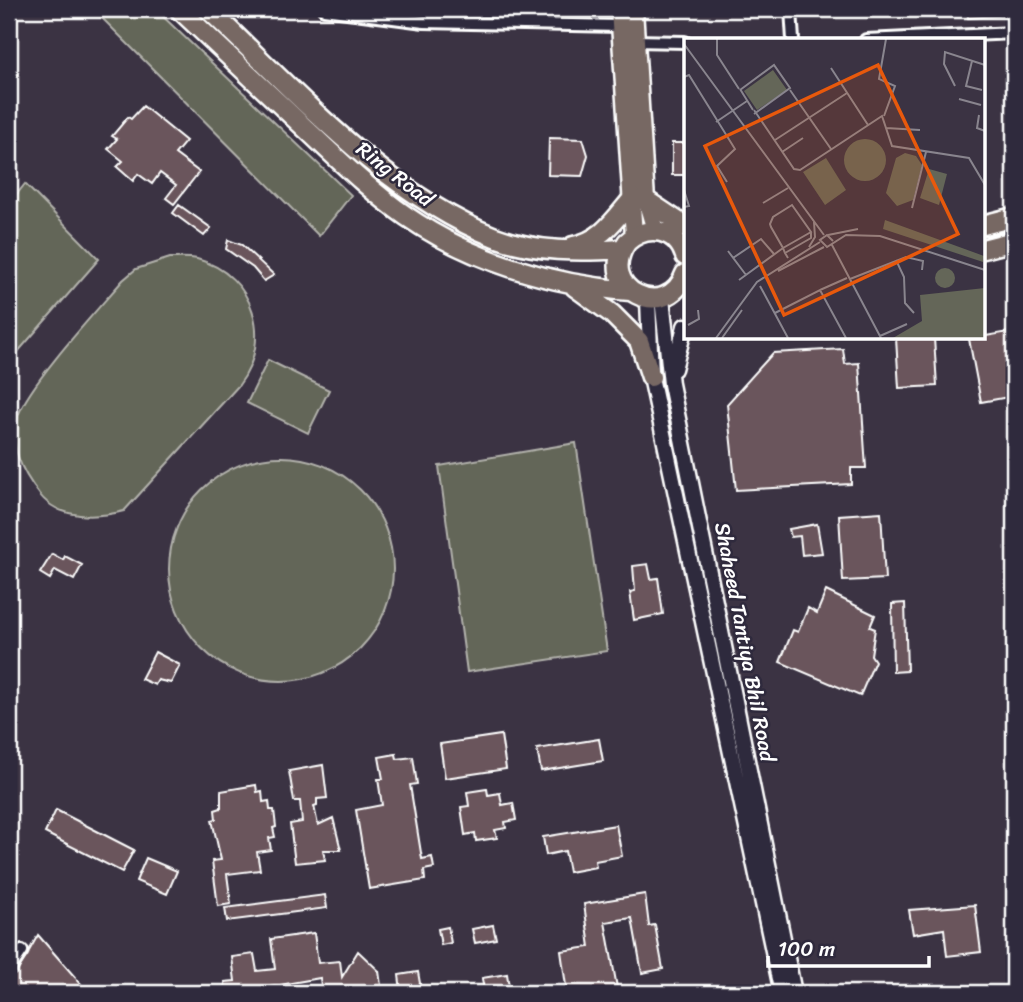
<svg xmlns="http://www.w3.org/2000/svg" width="1023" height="1002" font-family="Sriracha,sans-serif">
<rect width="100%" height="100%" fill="#3b3343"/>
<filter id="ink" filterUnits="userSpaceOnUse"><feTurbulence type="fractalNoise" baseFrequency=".0143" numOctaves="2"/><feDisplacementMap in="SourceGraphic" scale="14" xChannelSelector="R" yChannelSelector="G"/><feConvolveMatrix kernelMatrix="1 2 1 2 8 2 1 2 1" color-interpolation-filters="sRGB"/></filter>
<g filter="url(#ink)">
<!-- green -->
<path fill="#646658" stroke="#b2b2ac" stroke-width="2" d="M93,9H155L351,195L319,236Z
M25,184L99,259L9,362V204Z
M170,258C178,258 189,257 197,259C255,275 273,340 239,385L124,511C97,518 60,520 40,495C22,472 8,446 18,416C29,384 98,309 123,280L136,269Z
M268,360L329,390L308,433L247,403Z
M576,443L607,651L467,672L439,466Z
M169 569a112 112 0 1 1 224 0a112 112 0 1 1-224 0Z"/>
<!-- building -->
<path fill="#6b555b" stroke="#fff" stroke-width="2" d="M967,9H1011V15L968,18Z
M143,106L186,141L175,154L199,172L174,204L166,198L176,185L160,173L152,184L138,174L133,181L117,167L123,161L108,149L117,139L112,136L128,117L131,119Z
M549,138L583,139L588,155L582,176L548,175Z
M672,143H685V175H672Z
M179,205L211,228L204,236L173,213Z
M228,240L242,245L274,275L264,281L253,268L226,249Z
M1014,331V396L981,402L969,339Z
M896,338H934L937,386L899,388Z
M843,349L845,364L859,363L866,468H851V484L736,490L727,404L773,353Z
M881,512L885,579L843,581L839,515Z
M817,524L822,553L802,555L800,536L791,537L789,529Z
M52,554L63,560L65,556L82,565L74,580L55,570L50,579L40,573Z
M648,564L651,579L658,578L663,614L634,620L630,592L635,591L633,566Z
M826,591L875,615L870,627L875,629L871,655L875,661L860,696L780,662L793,630L798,632L808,608L817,613Z
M905,603L907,671L893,672L892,604Z
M155,652L180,665L171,683L158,680L155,685L141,679Z
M501,735L506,769L445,778L440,744Z
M599,739L603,761L541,771L537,749Z
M396,754L397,759L413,757L417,784L410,785L422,859L432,857L434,868L424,870L425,880L369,889L356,810L382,805L378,779H383L379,757Z
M323,765L327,798L317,799V805L314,806L318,825L333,818L341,850H323L325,860L295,863L290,824L302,822L300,801H294L289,771Z
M256,785L257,792L262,791L263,802L269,801L270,810H274L276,827L273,828L275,837L269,838L271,850L257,852L260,870L227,874L231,904L218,906L212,861L221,860L212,820L216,819L215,810L221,808V791Z
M487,789L488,795L500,793L502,805L513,803L516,820L505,822L506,828L495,830L497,838L476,841L475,833L465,835L461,807L469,806L467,792Z
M56,810L134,850L122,872L45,833Z
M616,825L622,856L595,861L596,867L569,872L565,851L546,855L543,837Z
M146,858L177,871L167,894L136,881Z
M645,894L649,926L655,925L663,969L642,973L632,918L605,922L618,993H567L561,951L590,947L584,904Z
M325,895L327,908L227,921L225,908Z
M975,905L981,952L947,956L944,929L913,934L909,910Z
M493,925L496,939L475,943L472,929Z
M448,927L451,943L441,945L438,929Z
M314,933L318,963L340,961L342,977L358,951L379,971L382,993H322L320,978L257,989L258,993H226L225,982L235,981L232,957L254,954L257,971L275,969L271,939Z
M38,935L89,993H9V978L16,974Z
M418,972L421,989L401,991L399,975Z
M507,974L510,993H484L482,978Z"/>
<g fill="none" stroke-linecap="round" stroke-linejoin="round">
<defs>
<path id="minor" d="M324,9L424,22L620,26
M791,9L793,40
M866,40L1014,33
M634,41L685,42
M9,970L22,951"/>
<path id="secondary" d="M662,298L671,384L794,993
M648,299L651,377L782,993
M674,369L685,326"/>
<path id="primary" d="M619,9L634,236
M634,9L646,200L655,230"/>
<path id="trunk" d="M179,9C221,49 264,89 306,129C338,159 370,191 406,216C471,261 552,285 630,291
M208,9C292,88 385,194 495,237C535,252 579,252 621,249
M646,200L685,226
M983,225L1014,217
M573,246C602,241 615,219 633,198
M983,249L1014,241
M685,256C676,228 647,224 627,242C594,289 667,324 685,274
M575,287L612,314L639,341L651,377"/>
</defs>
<!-- minor casing -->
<use href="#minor" stroke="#fff" stroke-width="16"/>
<!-- secondary casing -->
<use href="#secondary" stroke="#fff" stroke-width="19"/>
<!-- primary casing -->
<use href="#primary" stroke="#fff" stroke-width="21"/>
<!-- trunk casing -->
<use href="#trunk" stroke="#fff" stroke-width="23"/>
<!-- minor -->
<use href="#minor" stroke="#2f2a3d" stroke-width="10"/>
<!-- secondary -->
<use href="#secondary" stroke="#2f2a3d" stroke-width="14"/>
<!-- primary -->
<use href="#primary" stroke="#776864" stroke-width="16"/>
<!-- trunk -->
<use href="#trunk" stroke="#776864" stroke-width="18"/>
</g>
</g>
<g text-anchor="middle" stroke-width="5" stroke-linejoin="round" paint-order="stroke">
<!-- street labels -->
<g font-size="21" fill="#fff" stroke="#2f2a3d">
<text transform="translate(395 174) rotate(38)" y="7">Ring Road</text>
<text transform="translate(745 642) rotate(79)" y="7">Shaheed Tantiya Bhil Road</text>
</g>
</g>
<!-- overview -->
<g transform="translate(684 38)">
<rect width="301" height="301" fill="#3b3343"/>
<path d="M89,32L103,52L73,72L60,53ZM160 122a21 21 0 1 1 42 0a21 21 0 1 1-42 0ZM221,115L232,118L238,127L229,162L213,168L202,155L212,120ZM142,120L162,152L141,167L119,134ZM245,131L263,136L255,167L236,160ZM201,182L300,218L299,224L199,191ZM251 240a10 10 0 1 1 20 0a10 10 0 1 1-20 0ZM301,250V300H209L238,283L236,257Z" fill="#646658"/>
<path fill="none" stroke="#89858e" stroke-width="2" d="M33,1V17L55,51M0,6L140,197M288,23L282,48L298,52M147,30L184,87M0,39L5,37L51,111L33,128L43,144M271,48L260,26L261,14L301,27M56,51L69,72M56,52L90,27L106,50L70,76M106,52L147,111M275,61L297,67M70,72L110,131L116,132L198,78L208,108L285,120L301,147M295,77L293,90L301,93M200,78L211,48L195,41L202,1M32,84L63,63M202,90L236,92M91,102L163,55M98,114L119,100M0,152L5,168L0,169M79,165L104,150M228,170L242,114M144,197L174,191M149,203L143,197L136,202L143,209L162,197L196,198L301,232M148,207L197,300M125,209L131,199L130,184M44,213L62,237M101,215L127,200V194M49,220L77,201L90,216M212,222L220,239L221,265L230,275M94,233L140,209M166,241L222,219L239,223L238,232M55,242L99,210L127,194L108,167L89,179L86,186L87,189L99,210L101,215L104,220M76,248L104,300M136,252L163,240M91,275L136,252L162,300M4,287L15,281L14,272M196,298L223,286M32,300L73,244L136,204M38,300L58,272"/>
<path fill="#e8590c" fill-opacity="0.15" stroke="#e8590c" stroke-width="3.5" d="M194,27L274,196L100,277L21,108Z"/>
<rect width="301" height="301" fill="none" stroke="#fff" stroke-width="3.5"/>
</g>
<!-- margin -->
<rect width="1023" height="1002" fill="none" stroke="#2f2a3d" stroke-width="35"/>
<rect x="18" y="18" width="988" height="967" fill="none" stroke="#fff" stroke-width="2.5" filter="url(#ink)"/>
<!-- scale -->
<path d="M768 956v10h161v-10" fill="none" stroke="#ffffff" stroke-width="3.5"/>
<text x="778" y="956" font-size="21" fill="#ffffff" stroke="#2f2a3d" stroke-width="5" paint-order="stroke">100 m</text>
</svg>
